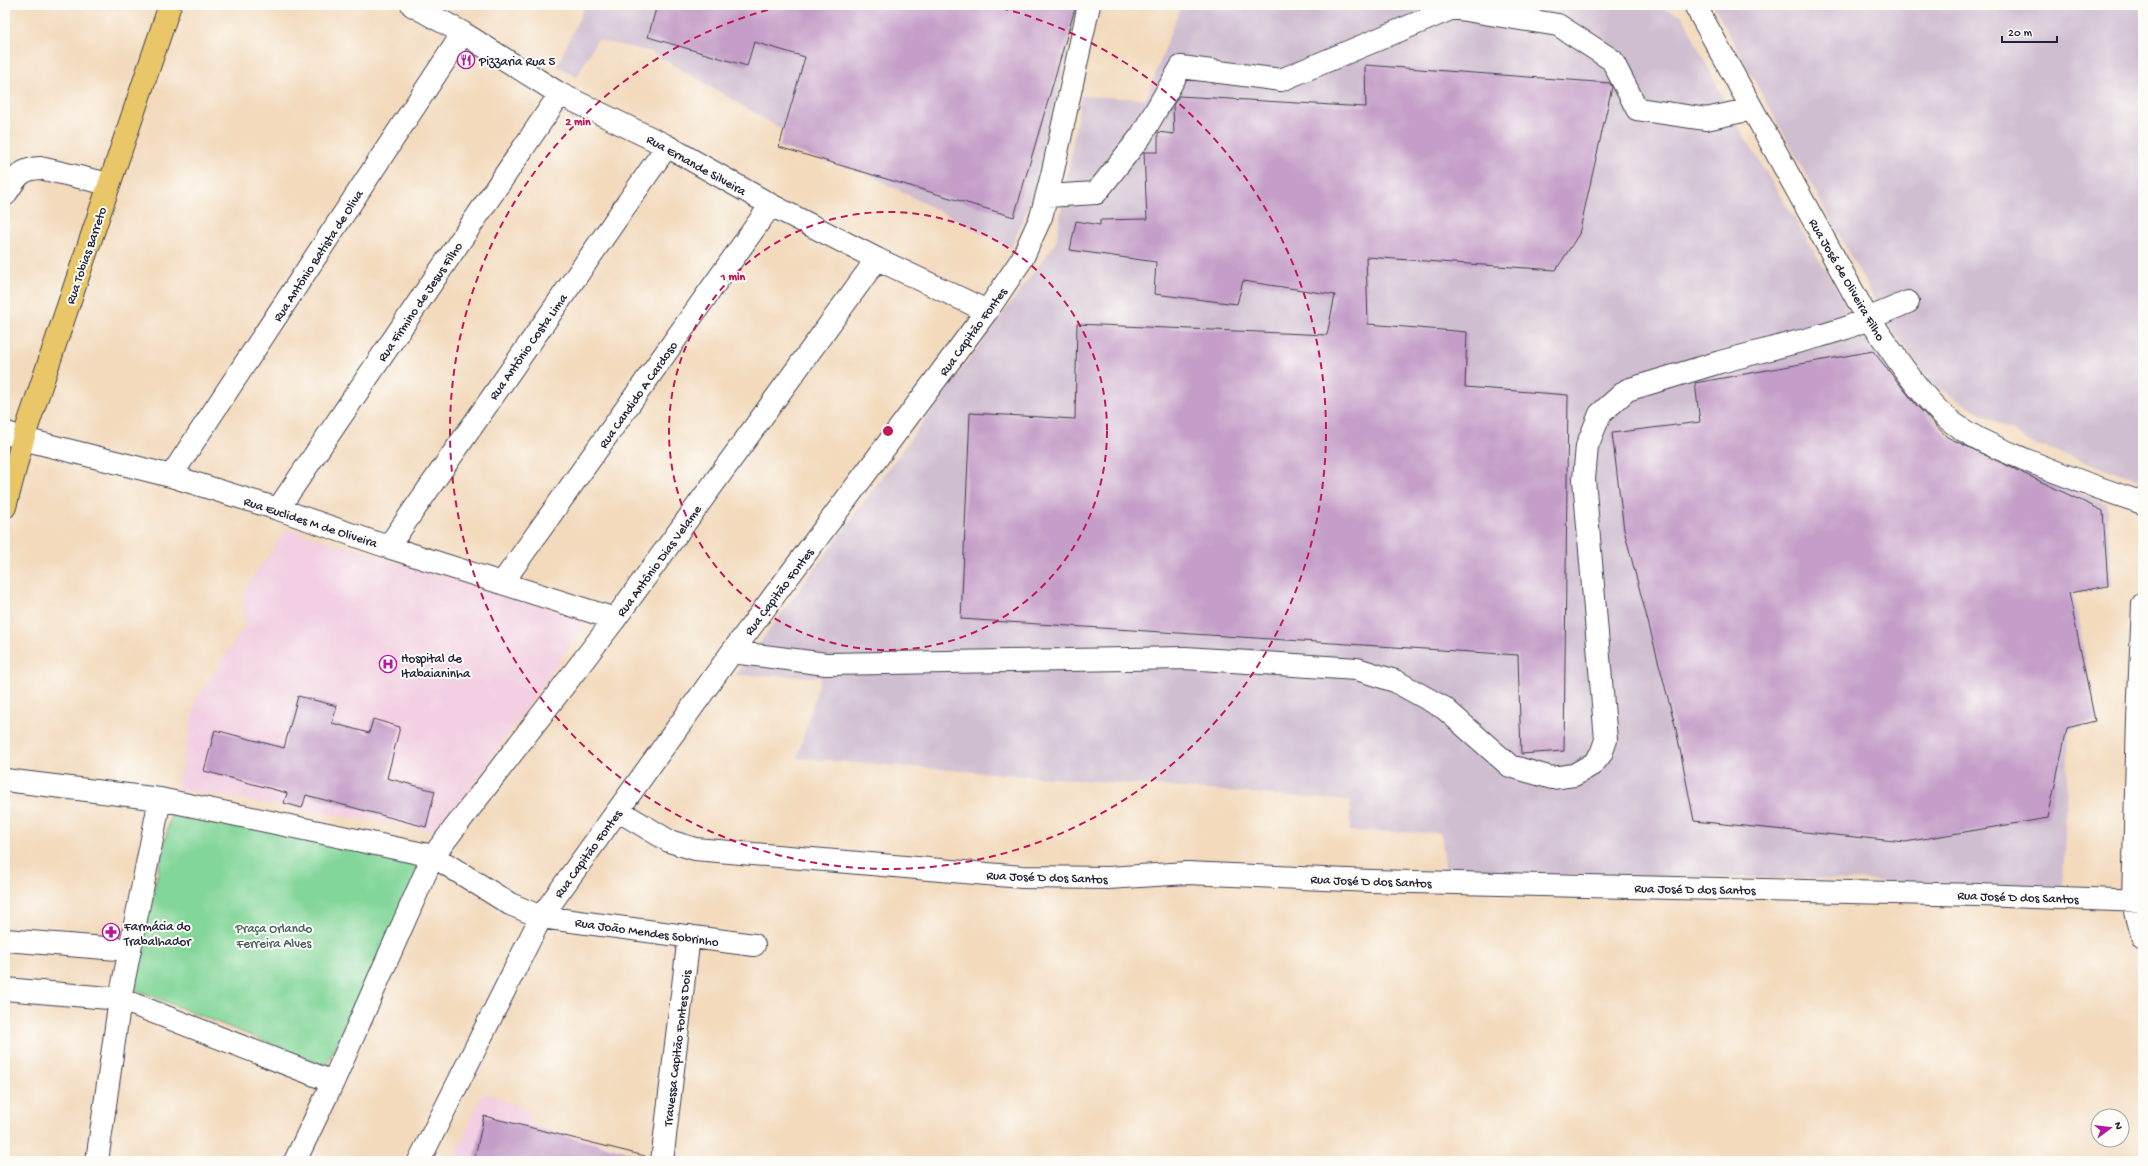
<svg xmlns="http://www.w3.org/2000/svg" width="2148" height="1166" font-family="'Gochi Hand',sans-serif">
<rect width="100%" height="100%" fill="#fdfcf7"/>
<filter id="ink" filterUnits="userSpaceOnUse"><feTurbulence type="fractalNoise" baseFrequency=".025" numOctaves="2"/><feDisplacementMap in="SourceGraphic" scale="8" xChannelSelector="R" yChannelSelector="G"/><feConvolveMatrix kernelMatrix="1 2 1 2 8 2 1 2 1" color-interpolation-filters="sRGB"/></filter>
<filter id="wash" filterUnits="userSpaceOnUse"><feTurbulence type="fractalNoise" baseFrequency=".012" numOctaves="4" result="noise"/><feDisplacementMap in="SourceGraphic" scale="16" xChannelSelector="R" yChannelSelector="G"/><feGaussianBlur stdDeviation="0.9" result="paint"/><feColorMatrix in="noise" values="0 0 0 0 0 0 0 0 0 0 0 0 0 0 0 0 0 1.4 0 .05"/><feComposite in="paint" operator="in"/></filter>
<g filter="url(#wash)">
<rect width="100%" height="100%" fill="#f3dabd"/>
<!-- built -->
<path fill="#f2cfe2" d="M287,529L587,620L440,832L176,789L196,700L244,627V590Z
M483,1092L531,1112L528,1124L629,1151L627,1161H453Z"/>
<!-- industrial -->
<path fill="#cfbdd0" d="M585,5H1077L1040,177L1011,248L793,136L652,52L597,40L577,77L557,66Z
M1181,5H1651L1682,15L1731,114L1874,350L1948,435L2107,504L2112,587L2073,593L2098,722L2069,730L2063,887L1783,878L1446,874L1441,833L1350,831V801L797,758L821,677L736,675L1056,242L1081,96L1146,99Z
M1713,5H2143V481L2031,443L1933,385L1890,328Z"/>
<!-- green -->
<path fill="#82d699" stroke="#527c6a" d="M172,810L423,862L326,1066L132,988Z"/>
<g id="blocks">
<!-- building -->
<path fill="#c49ec8" d="M657,5H1076L1014,217L779,147L805,57L754,42L747,66L648,37Z
M1365,65L1610,83L1612,87L1579,234L1556,270L1366,257L1368,324L1467,332L1465,387L1568,395L1564,751L1521,754L1518,655L961,619L970,413L1075,419L1077,324L1327,335L1335,295L1243,281L1237,304L1154,294L1156,262L1070,250L1076,221L1100,225V220L1147,219L1144,152H1158V132L1174,134L1173,105L1179,96L1366,107Z
M1873,351L1917,406L1947,437L2103,511L2108,586L2069,593L2095,721L2067,728L2048,818L1905,842L1694,821L1676,729L1624,530L1612,433L1700,422L1695,383Z
M298,696L337,706L332,723L369,733L373,719L400,727L387,778L435,791L426,827L306,795L302,808L284,803L287,793L204,771L215,730L284,748Z
M484,1116L645,1156L644,1161H474Z"/>
</g>
</g>
<g filter="url(#ink)">
<use href="#blocks" fill-opacity="0" stroke="#413e4e" stroke-width="1"/>
<g fill="none" stroke-linecap="round" stroke-linejoin="round">
<defs>
<path id="minor" d="M412,5L463,33L560,94L667,146L771,205L877,259L987,311
M1695,5L1863,310C1887,343 1908,379 1937,409C1961,434 1995,447 2026,460C2065,476 2103,490 2143,503
M5,195C16,179 19,169 40,168L109,184
M1047,196L1096,193L1141,136L1181,67L1281,80L1453,8L1558,25L1612,60L1637,109L1706,119L1752,109
M5,432L23,439L171,476L278,509L388,547L615,619
M171,476L463,33
M278,509L560,94
M388,547L667,146
M502,583L771,205
M2143,604L2138,719L2133,900L2143,939
M732,652L826,664L1185,658L1357,669L1395,681L1444,708L1510,766L1552,778L1574,775L1593,764L1601,754L1606,740L1584,479L1587,446L1600,414L1627,390L1720,362L1820,336L1846,328L1908,302
M5,780L160,799L433,856L510,904L541,917L754,945
M619,811L669,841L695,849L1022,877L1108,878L1187,873L1371,881L1979,895L2143,901
M5,940L130,950
M5,989L120,999L333,1082
M97,1161L120,999L160,799
M295,1161L333,1082L433,856L615,619L877,259
M419,1161L541,917L732,652L987,311L1022,259L1041,217L1052,175L1089,5
M662,1161L689,936"/>
<path id="major" d="M5,507L23,439L170,5"/>
</defs>
<!-- minor casing -->
<use href="#minor" stroke="#413e4e" stroke-width="24"/>
<!-- major casing -->
<use href="#major" stroke="#413e4e" stroke-width="24"/>
<!-- minor -->
<use href="#minor" stroke="#fff" stroke-width="22"/>
<!-- major -->
<use href="#major" stroke="#e9c769" stroke-width="22"/>
</g>
</g>
<!-- distance rings -->
<g fill="none" stroke="#c2185b" stroke-width="2" stroke-dasharray="7 5">
<circle cx="888" cy="431" r="219"/>
<path d="M990 5A438 438 0 1 1 786 5"/>
</g>
<!-- icons -->
<defs>
<symbol id="restaurant-ring" viewBox="-11 -11 22 22"><circle r="9.5" fill="#fdfcf7" stroke="#b5179e" stroke-width="1.5"/><path d="M-5-6h1v4h1v-4h1v4h1v-4h1v5L-1.5 .5V6h-2V.5L-5-1ZM5-6V6H3V1.5H1.5Q1.5-4 5-6Z" fill="#b5179e"/></symbol>
<symbol id="hospital-ring" viewBox="-11 -11 22 22"><circle r="9.5" fill="#fdfcf7" stroke="#b5179e" stroke-width="1.5"/><path d="M-5-5h3v3.5h4V-5h3V5h-3V1.5h-4V5h-3Z" fill="#b5179e"/></symbol>
<symbol id="pharmacy-ring" viewBox="-11 -11 22 22"><circle r="9.5" fill="#fdfcf7" stroke="#b5179e" stroke-width="1.5"/><path d="M-2-6h4v4h4v4h-4v4h-4v-4h-4v-4h4Z" fill="#b5179e"/></symbol>
</defs>
<g fill-rule="evenodd">
<use href="#restaurant-ring" x="456" y="50" width="20" height="20"/>
<use href="#hospital-ring" x="378" y="654" width="20" height="20"/>
<use href="#pharmacy-ring" x="101" y="922" width="20" height="20"/>
</g>
<g text-anchor="middle" stroke-width="4" stroke-linejoin="round" paint-order="stroke">
<!-- poi labels -->
<g font-size="13" fill="#22223b" stroke="#fdfcf7" text-anchor="start">
<text x="479" y="65">Pizzaria Rua 5</text>
<text x="401" y="662">Hospital de<tspan x="401" dy="15">Itabaianinha</tspan></text>
<text x="124" y="930">Farmácia do<tspan x="124" dy="15">Trabalhador</tspan></text>
</g>
<!-- street labels -->
<g font-size="13" fill="#22223b" stroke="#fdfcf7">
<text transform="translate(697 164) rotate(29)" y="5">Rua Ernande Silveira</text>
<text transform="translate(85 255) rotate(-71)" y="5">Rua Tobias Barreto</text>
<text transform="translate(317 255) rotate(-57)" y="5">Rua Antônio Batista de Oliva</text>
<text transform="translate(1848 279) rotate(60)" y="5">Rua José de Oliveira Filho</text>
<text transform="translate(419 301) rotate(-56)" y="5">Rua Firmino de Jesus Filho</text>
<text transform="translate(972 331) rotate(-54)" y="5">Rua Capitão Fontes</text>
<text transform="translate(527 346) rotate(-55)" y="5">Rua Antônio Costa Lima</text>
<text transform="translate(637 394) rotate(-55)" y="5">Rua Candido A Cardoso</text>
<text transform="translate(311 521) rotate(18)" y="5">Rua Euclides M de Oliveira</text>
<text transform="translate(658 560) rotate(-54)" y="5">Rua Antônio Dias Velame</text>
<text transform="translate(778 591) rotate(-53)" y="5">Rua Capitão Fontes</text>
<text transform="translate(587 853) rotate(-54)" y="5">Rua Capitão Fontes</text>
<text transform="translate(1047 876) rotate(2)" y="5">Rua José D dos Santos</text>
<text transform="translate(1371 880) rotate(2)" y="5">Rua José D dos Santos</text>
<text transform="translate(1695 888) rotate(1)" y="5">Rua José D dos Santos</text>
<text transform="translate(2018 896) rotate(2)" y="5">Rua José D dos Santos</text>
<text transform="translate(647 931) rotate(8)" y="5">Rua João Mendes Sobrinho</text>
<text transform="translate(676 1048) rotate(-83)" y="5">Travessa Capitão Fontes Dois</text>
</g>
<!-- park labels -->
<g font-size="13" fill="#44615c" stroke="#fdfcf7">
<text x="274" y="932">Praça Orlando<tspan x="274" dy="15">Ferreira Alves</tspan></text>
</g>
</g>
<circle cx="888" cy="431" r="6" fill="#c2185b" stroke="#fdfcf7" stroke-width="2"/>
<g font-size="12" text-anchor="middle" font-weight="bold" fill="#c2185b" stroke="#fdfcf7" stroke-width="4" stroke-linejoin="round" paint-order="stroke">
<text x="578" y="125">2 min</text>
<text x="733" y="280">1 min</text>
</g>
<!-- margin -->
<rect width="2148" height="1166" fill="none" stroke="#fdfcf7" stroke-width="20"/>
<!-- north arrow -->
<g transform="translate(2110 1128) rotate(75)"><circle r="19" fill="#fdfcf7" stroke="#a5a5ac"/>
<path d="M0-3L7 15L0 10L-7 15Z" fill="#b5179e"/>
<text y="-6" font-size="11" font-weight="bold" text-anchor="middle" fill="#22223b">N</text>
</g>
<!-- scale -->
<path d="M2002 36v6h55v-6" fill="none" stroke="#22223b" stroke-width="2"/>
<text x="2008" y="36" font-size="12" fill="#22223b" stroke="#fdfcf7" stroke-width="3" paint-order="stroke">20 m</text>
</svg>
